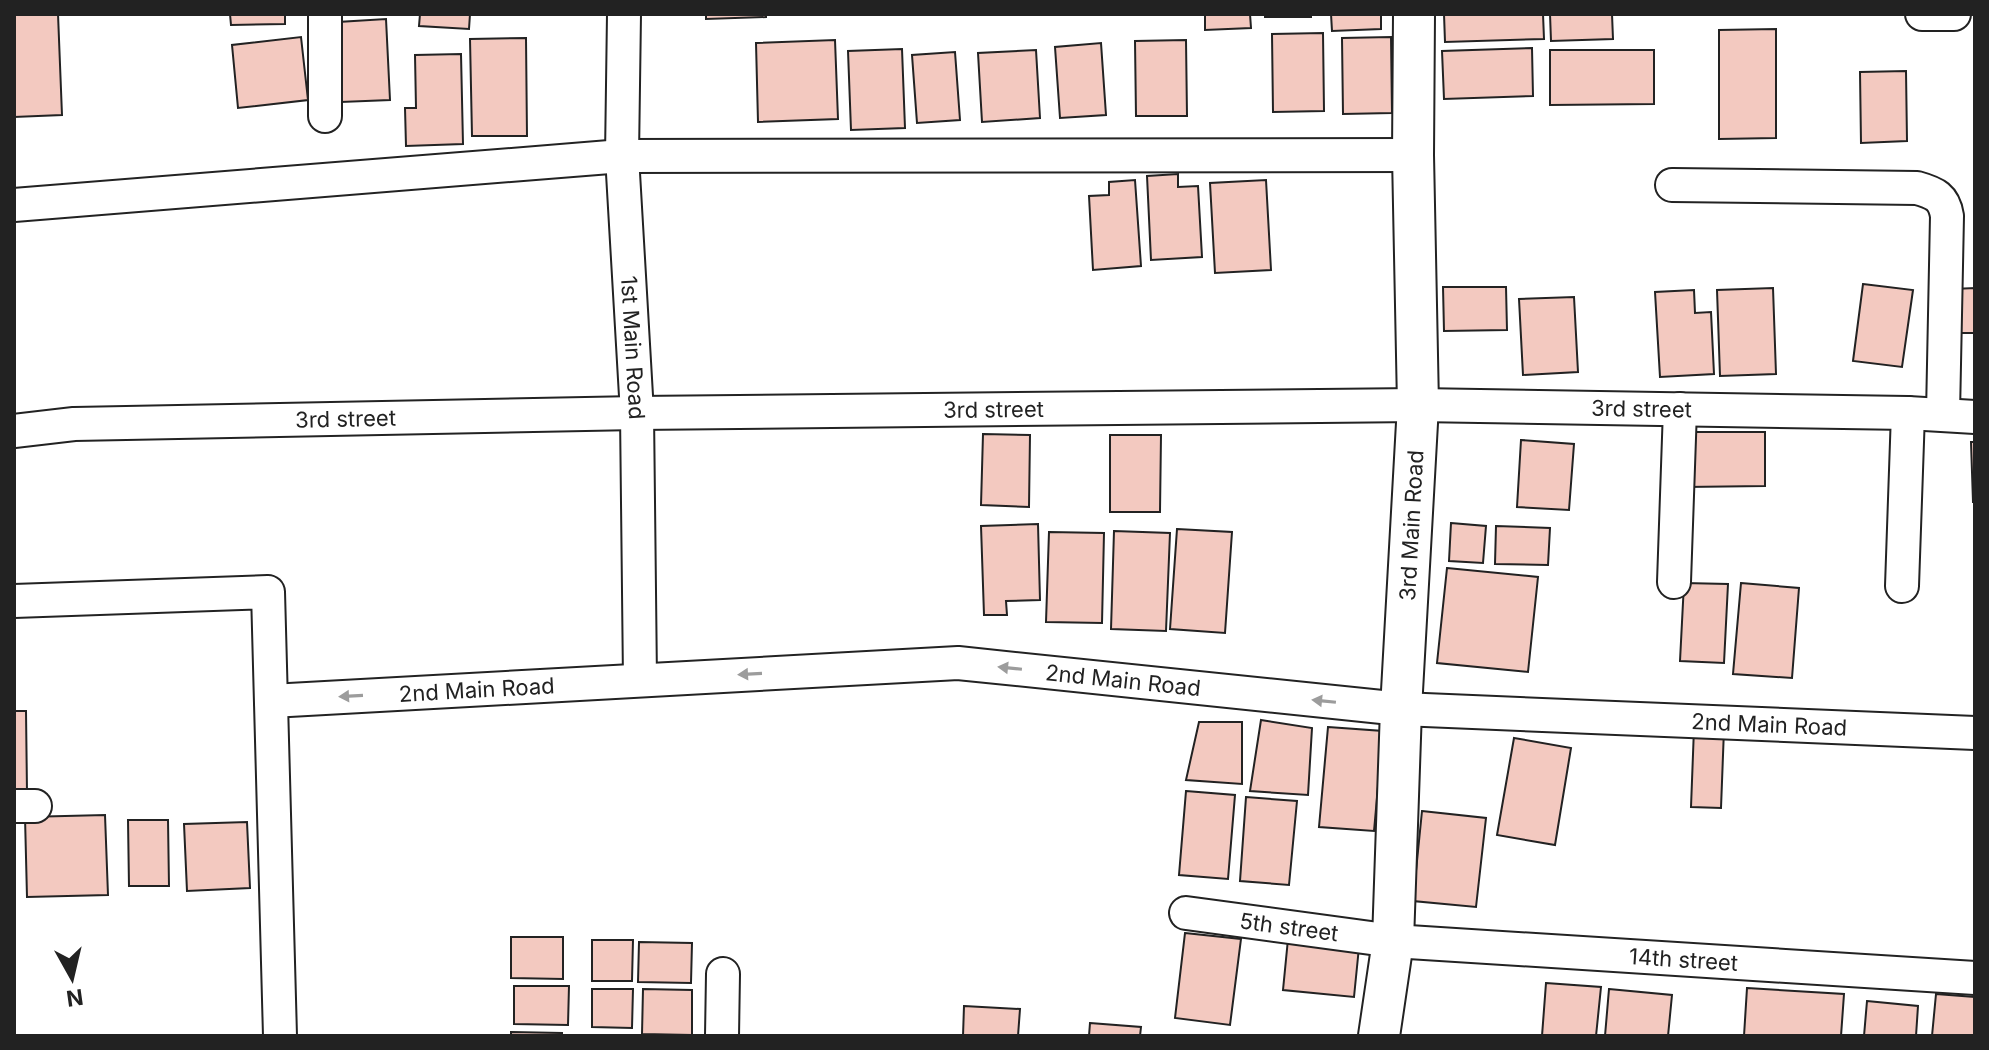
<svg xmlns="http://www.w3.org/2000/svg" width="1989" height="1050" font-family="Inter,sans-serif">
<rect width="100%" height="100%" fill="#fff"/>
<!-- building -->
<path fill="#f3c9c0" stroke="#222" stroke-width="2" d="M14,14H58L62,115L14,117Z
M230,14H285V24L231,25Z
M420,14H470L469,29L419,26Z
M706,14H766V17L706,19Z
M1205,14H1250L1251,28L1205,30Z
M1265,14H1311V17H1265Z
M1331,14H1381V29L1332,31Z
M1444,14H1543L1544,39L1445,42Z
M1550,14H1612L1613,39L1551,41Z
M386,19L390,100L341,102L338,22Z
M1776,29V138L1719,139V30Z
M1323,33L1324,111L1273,112L1272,34Z
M301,37L308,100L238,108L232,45Z
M1391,37L1392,113L1343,114L1342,38Z
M526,38L527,136H472L470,39Z
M835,40L838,119L758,122L756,43Z
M1186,40L1187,116H1136L1135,41Z
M1101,43L1106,115L1060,118L1055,47Z
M1532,48L1533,96L1444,99L1442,51Z
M902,49L905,128L851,130L848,51Z
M1036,50L1040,118L982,122L978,53Z
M1550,50H1654V104L1550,105Z
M955,52L960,120L917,123L912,55Z
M461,54L463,144L406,146L405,108H416L415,55Z
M1906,71L1907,141L1861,143L1860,72Z
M1178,174V187L1198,186L1202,257L1151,260L1147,176Z
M1135,180L1141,266L1093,270L1089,196L1109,195V182Z
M1266,180L1271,270L1215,273L1210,183Z
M1863,284L1913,290L1902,367L1853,361Z
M1443,287H1506L1507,330L1444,331Z
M1773,288L1776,374L1720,376L1717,290Z
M1975,288V333H1955L1953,289Z
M1694,290L1695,313L1711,312L1714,374L1660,377L1655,292Z
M1574,297L1578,372L1523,375L1519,299Z
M1684,432H1765V486L1685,487Z
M983,434L1030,435L1029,507L981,505Z
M1110,435H1161L1160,512H1110Z
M1521,440L1574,444L1569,510L1517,507Z
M1971,442H1975V502H1973Z
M1451,523L1486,526L1483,563L1449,561Z
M1038,524L1040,600L1006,601L1007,615H984L981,526Z
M1496,526L1550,528L1548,565L1495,564Z
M1177,529L1232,532L1225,633L1170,629Z
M1114,531L1170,533L1166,631L1111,629Z
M1049,532L1104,533L1102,623L1046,622Z
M1447,568L1538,577L1528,672L1437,663Z
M1684,583L1728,584L1724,663L1680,661Z
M1741,583L1799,588L1792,678L1733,674Z
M14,711H26L27,792H14Z
M1261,720L1312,728L1308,795L1250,791Z
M1199,722H1242V784L1186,780Z
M1328,727L1383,731L1374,831L1319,827Z
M1694,728L1724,729L1721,808L1691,807Z
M1514,738L1571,748L1555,845L1497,835Z
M1186,791L1235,795L1228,879L1179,875Z
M1246,797L1297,801L1289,885L1240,881Z
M1422,811L1486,818L1476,907L1413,901Z
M105,815L108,895L27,897L25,817Z
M128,820H168L169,886H129Z
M247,822L250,888L187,891L184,824Z
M1185,933L1241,939L1230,1025L1175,1018Z
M511,937H563V979L511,978Z
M1288,939L1359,947L1354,997L1283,990Z
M592,940H633L632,981H592Z
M639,942L692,943L691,983L638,982Z
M1546,983L1601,987L1596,1036H1542Z
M514,986H569L568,1025L514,1024Z
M1747,988L1844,994L1841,1036H1744Z
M592,989H633L632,1028L592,1027Z
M643,989L692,990V1035L642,1034Z
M1609,989L1672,995L1668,1036H1605Z
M1936,994L1975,997V1036H1932Z
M1867,1001L1918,1006L1916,1036H1864Z
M964,1006L1020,1009L1018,1036H963Z
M1090,1023L1141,1027L1140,1036H1089Z
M511,1032L562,1033V1036H511Z"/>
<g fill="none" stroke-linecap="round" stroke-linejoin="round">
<defs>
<g id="minor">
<path d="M325,14V116"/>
<path id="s1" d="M624,14L622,156L637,413L640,680"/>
<path d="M1922,14H1954"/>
<path d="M1672,185L1917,188C1935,193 1944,197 1947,216L1943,414"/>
<path d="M14,205L622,156L1413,155"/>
<path id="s2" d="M14,431L74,424L637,413L1418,405L1908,413L1975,417"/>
<path d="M1674,582L1680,409"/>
<path d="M1902,586L1908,413"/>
<path d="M14,601L268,592L280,1036"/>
<path id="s3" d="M271,701L958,663L1401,709L1975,733"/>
<path d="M14,806H35"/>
<path id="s4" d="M1186,913L1393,941L1975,978"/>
<path d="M722,1036L723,974"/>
</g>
<g id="tertiary">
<path id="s5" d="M1379,1036L1393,941L1401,709L1418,405L1413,155L1414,14"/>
</g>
</defs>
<!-- minor casing -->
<use href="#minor" stroke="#222" stroke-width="36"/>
<!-- tertiary casing -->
<use href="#tertiary" stroke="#222" stroke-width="44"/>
<!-- minor -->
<use href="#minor" stroke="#fff" stroke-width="32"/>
<!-- tertiary -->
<use href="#tertiary" stroke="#fff" stroke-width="40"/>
</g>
<!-- one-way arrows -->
<defs><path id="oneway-solid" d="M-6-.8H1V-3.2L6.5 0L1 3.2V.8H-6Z" transform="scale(2)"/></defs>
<g fill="#9c9c9c">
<use href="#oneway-solid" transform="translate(1010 668) rotate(-174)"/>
<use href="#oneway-solid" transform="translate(750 674) rotate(177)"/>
<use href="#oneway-solid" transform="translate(351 696) rotate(177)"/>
<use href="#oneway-solid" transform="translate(1324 701) rotate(-174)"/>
</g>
<g text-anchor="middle" stroke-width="6" stroke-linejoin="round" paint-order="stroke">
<!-- street labels -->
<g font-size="22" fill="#222" stroke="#fff">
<text dy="8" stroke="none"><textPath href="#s1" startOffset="334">1st Main Road</textPath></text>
<text dy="8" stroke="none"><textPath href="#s2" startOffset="1628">3rd street</textPath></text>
<text dy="8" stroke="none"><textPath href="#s2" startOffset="980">3rd street</textPath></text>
<text dy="8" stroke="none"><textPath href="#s2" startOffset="332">3rd street</textPath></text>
<text dy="8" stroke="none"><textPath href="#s5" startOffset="512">3rd Main Road</textPath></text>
<text dy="8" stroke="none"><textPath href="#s3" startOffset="854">2nd Main Road</textPath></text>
<text dy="8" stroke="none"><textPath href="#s3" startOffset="206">2nd Main Road</textPath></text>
<text dy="8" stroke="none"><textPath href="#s3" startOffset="1502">2nd Main Road</textPath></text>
<text dy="8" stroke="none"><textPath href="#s4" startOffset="104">5th street</textPath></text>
<text dy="8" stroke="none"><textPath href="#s4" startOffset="500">14th street</textPath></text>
</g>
</g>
<!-- border -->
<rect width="1989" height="1050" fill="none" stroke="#222222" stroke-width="32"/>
<!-- north arrow -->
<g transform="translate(72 978) rotate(172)" stroke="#ffffff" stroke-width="6" paint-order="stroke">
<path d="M0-6L14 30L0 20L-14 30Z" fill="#222222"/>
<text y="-12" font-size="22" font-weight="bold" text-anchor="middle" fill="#222222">N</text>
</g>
</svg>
